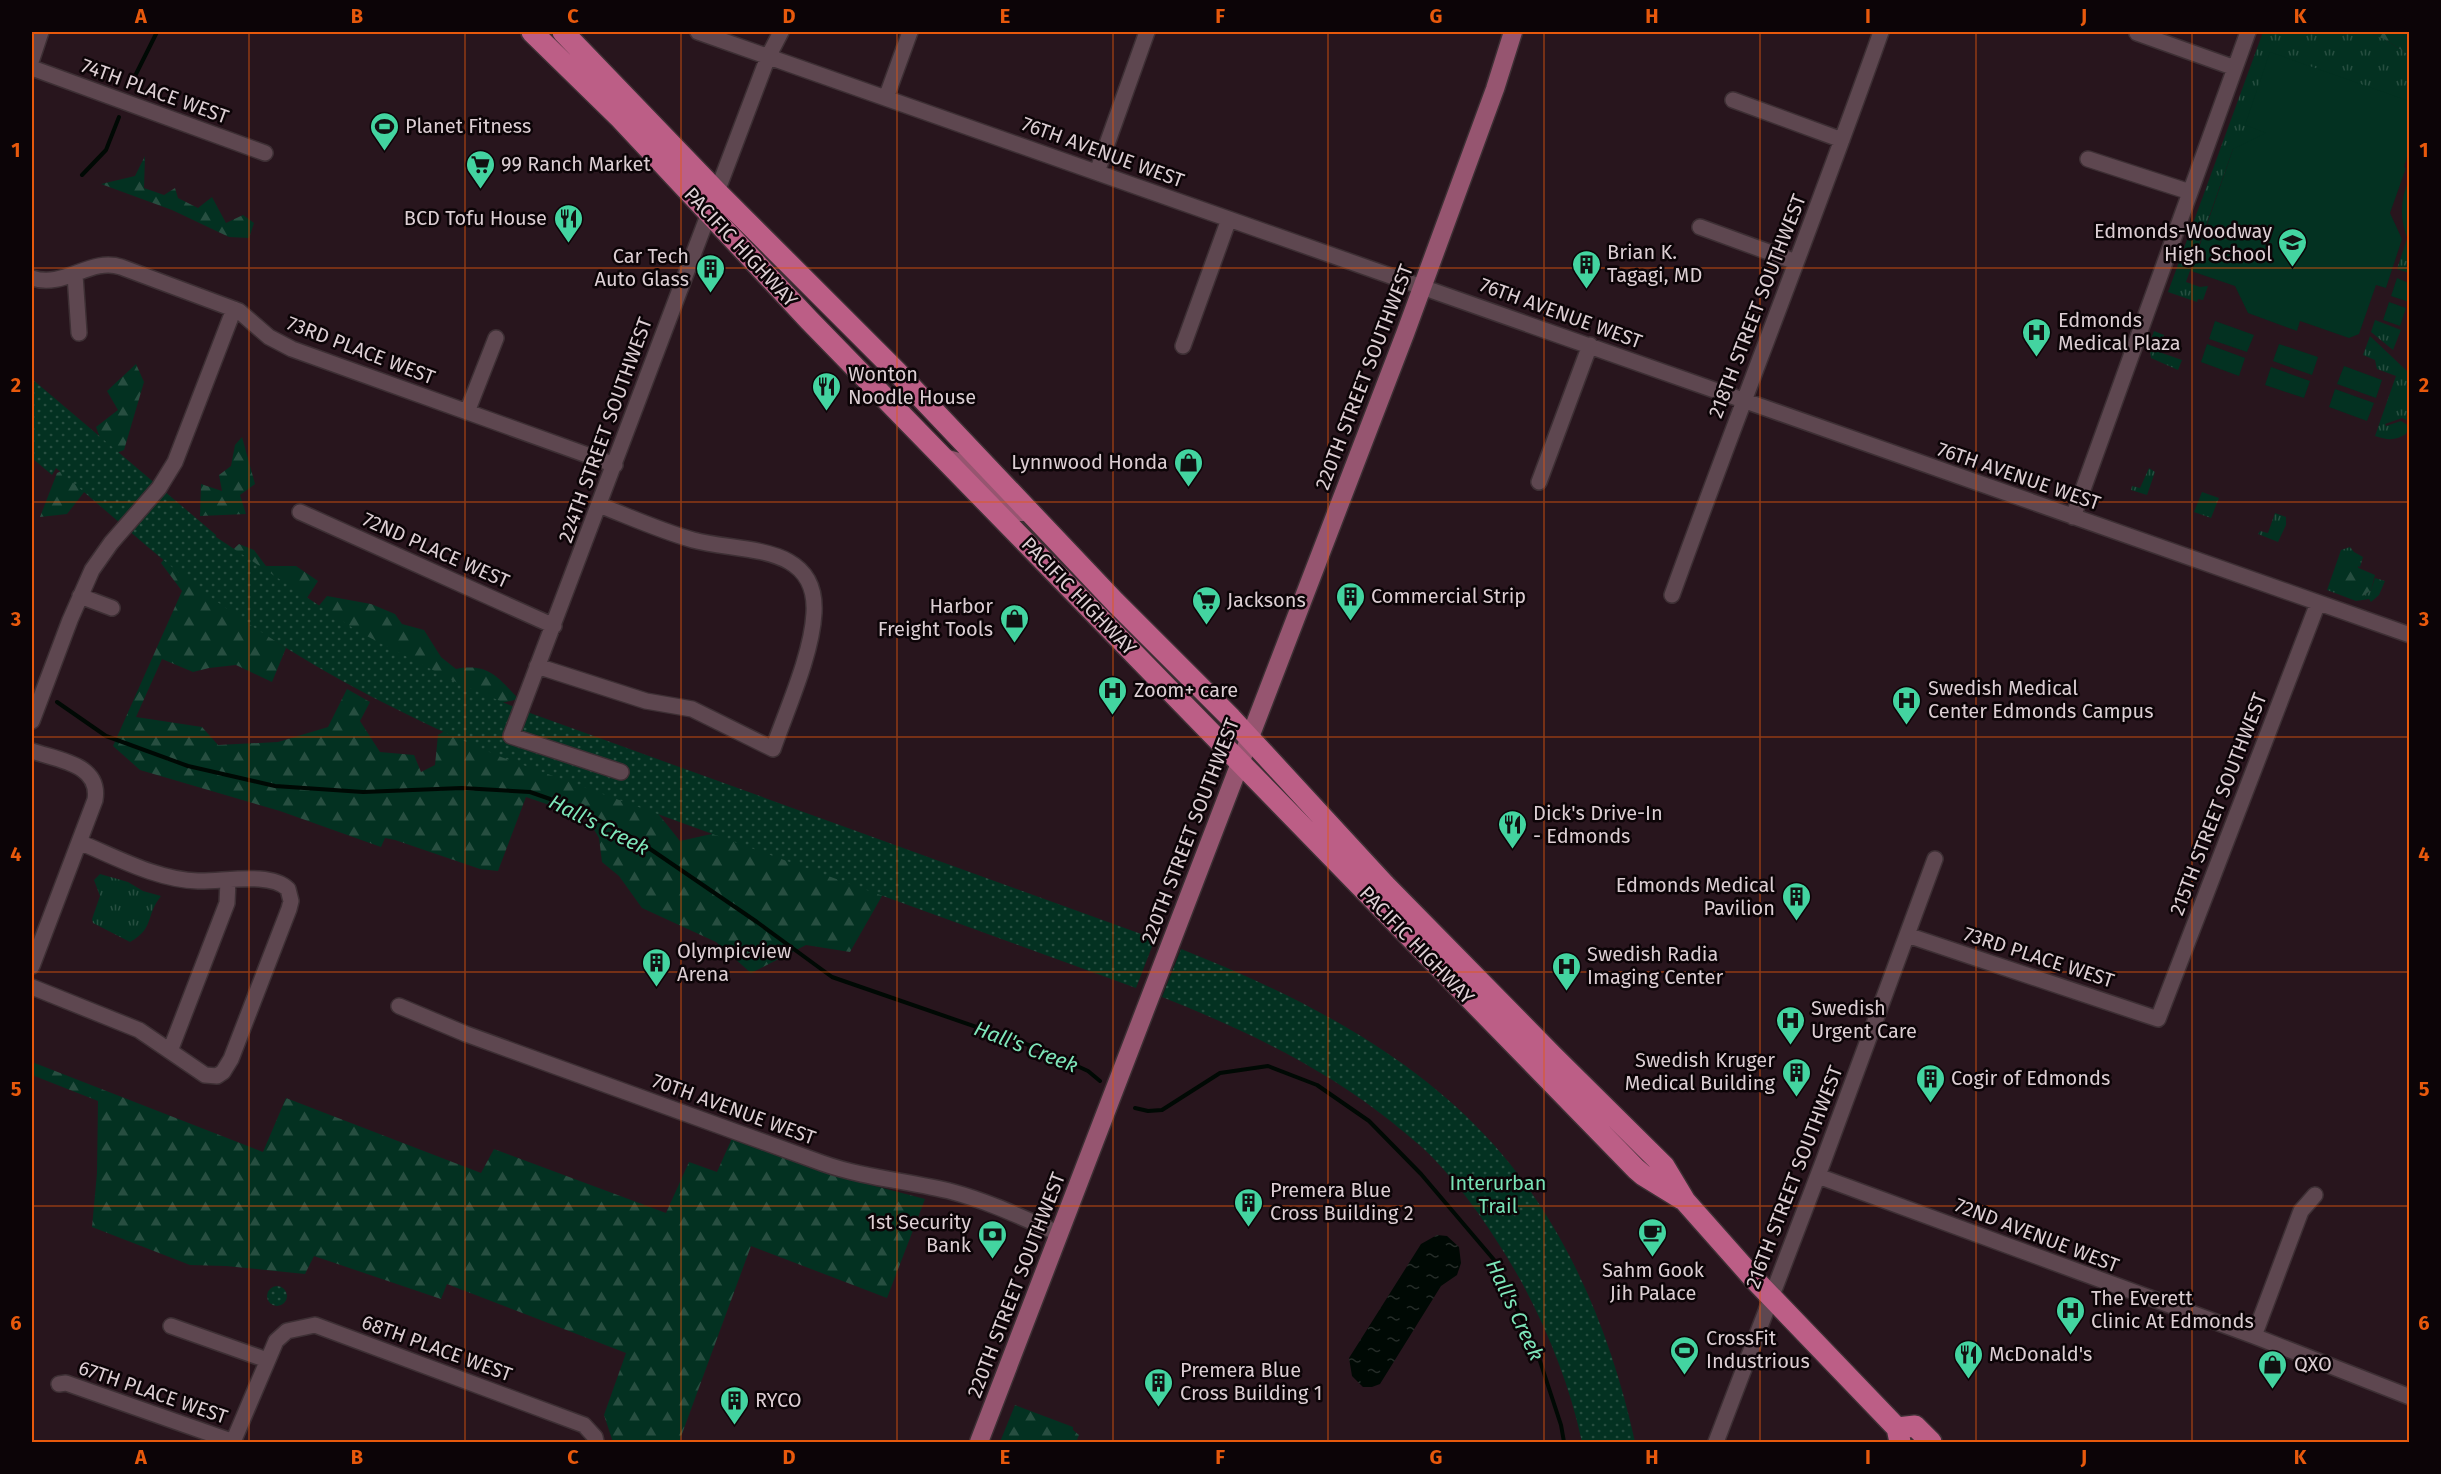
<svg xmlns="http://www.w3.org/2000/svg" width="2441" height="1474" font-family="'Fira Sans',sans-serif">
<defs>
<pattern id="grass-tufts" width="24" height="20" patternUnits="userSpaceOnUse" patternTransform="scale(1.5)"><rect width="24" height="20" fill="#033121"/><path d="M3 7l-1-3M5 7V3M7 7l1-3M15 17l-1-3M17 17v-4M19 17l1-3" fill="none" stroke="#274e40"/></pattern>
<pattern id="forest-firs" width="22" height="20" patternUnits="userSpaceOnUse" patternTransform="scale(1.5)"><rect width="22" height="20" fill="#033121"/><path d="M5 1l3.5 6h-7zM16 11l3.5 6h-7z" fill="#274e40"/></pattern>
<pattern id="park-dots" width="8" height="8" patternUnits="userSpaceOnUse" patternTransform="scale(1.5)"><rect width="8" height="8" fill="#033121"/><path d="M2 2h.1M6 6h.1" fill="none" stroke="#274e40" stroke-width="1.8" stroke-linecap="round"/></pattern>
<pattern id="water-ripples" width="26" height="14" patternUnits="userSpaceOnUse" patternTransform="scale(1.5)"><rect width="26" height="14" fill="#000904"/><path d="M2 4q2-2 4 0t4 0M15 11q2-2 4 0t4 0" fill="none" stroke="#252c28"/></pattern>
</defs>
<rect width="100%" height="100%" fill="#28151d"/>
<!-- grass -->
<path fill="url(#grass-tufts)" d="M2263,32H2367L2386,40L2409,55V144L2233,149L2186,282L2200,287L2208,286L2203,300L2198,299L2197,302L2168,292Z
M2407,239L2409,254L2407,261L2409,263V273L2397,269Z
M2375,320L2401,330L2393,350L2371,332Z
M2154,331L2164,335L2159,352L2182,360L2178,370L2151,358L2149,345Z
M2370,336L2409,373V421L2402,418L2385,424L2386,426L2401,421L2409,426L2406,434C2395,441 2387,440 2375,436L2396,376L2377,369L2375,360L2363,355Z
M2149,468L2155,472L2147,495L2131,490L2132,486L2140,488Z
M2202,492L2219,498L2211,518L2194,512Z
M2275,513L2286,517V525L2278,542L2258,534L2260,531L2268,533Z
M2350,547L2354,552L2363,557L2360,567L2358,566L2363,596L2371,590L2375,578L2385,581L2379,595L2371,602L2369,599L2356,601L2327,590L2341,550Z
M100,874L128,882L143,891L161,896C145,916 155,928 130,942L93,923L92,919L100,896L94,880Z"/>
<!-- forest -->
<path fill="url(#forest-firs)" d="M2367,32H2409V55L2386,40Z
M145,156L144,188L164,195L175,188L178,198L198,208L212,197L226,223L243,215L254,223L249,238L229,237L172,210L101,184L135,176Z
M136,364L144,382L124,450L107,457L96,427L118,410L107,391Z
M242,437L255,484L240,495L246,514L200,516L201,484L222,491L219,475L231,466L235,445Z
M84,461L99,473L67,514L40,517L57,473Z
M239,544L254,550L266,566H296L318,581L305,601L317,608L327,596L371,604L395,614L402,624L424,630L441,657L456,669C489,663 497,677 519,699L497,704L457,692L226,556Z
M164,559L224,605L286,648L272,682L236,665L209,668L193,672L162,659L136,717L202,727L218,745L278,742L328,727L347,689L370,702L360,721L380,752L414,755L421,772L435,765L438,735L448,729L648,801L680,841L734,829L886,889L850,952L806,945L751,973L716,942L642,908L619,876L602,862L599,838L587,818L526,797L498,871L480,869L395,840L385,838L381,847L280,811L140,770L113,746L182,591L161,563Z
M2342,561L2375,575L2371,590L2363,596H2347L2338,587L2335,575Z
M32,1062L263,1152L286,1098L481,1173L494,1149L666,1213L689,1162L717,1172L733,1136L848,1179L925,1199L887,1298L751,1246L679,1442H613L604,1415L626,1353L447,1284L441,1299L314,1256L305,1274L226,1266L190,1265L92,1227L97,1173L98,1101L32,1075Z
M1015,1405L1073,1427V1430L1079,1435L1076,1442H1000Z"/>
<!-- park -->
<path fill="url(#park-dots)" d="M32,379L216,535V537L359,632L458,683L519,709L1155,939L1136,988L501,757C391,711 287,656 192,583C145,546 101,506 56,468L52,475L32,458Z
M1181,949C1295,994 1411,1052 1494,1145C1568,1228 1612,1336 1635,1442H1582C1570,1386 1548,1331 1521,1281C1496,1237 1468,1195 1434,1159C1422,1146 1407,1135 1393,1123C1323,1067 1245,1030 1162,997Z
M267 1296a10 10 0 1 1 20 0a10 10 0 1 1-20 0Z"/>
<!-- pitch -->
<path fill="#033121" d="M2270,52L2409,101V151L2404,167L2406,168L2390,213L2402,239L2386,288L2376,285L2359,334L2349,338L2300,321L2297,331L2248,313L2235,286L2191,271L2233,149L2266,133L2245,125Z
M2409,179V242C2399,221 2400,200 2409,179Z
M2397,278L2409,283V302L2391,296Z
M2389,302L2406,308L2400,326L2383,320Z
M2215,321L2254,335L2247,352L2209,339Z
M2207,344L2245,358L2239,376L2201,362Z
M2279,344L2318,357L2312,375L2273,361Z
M2344,366L2382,380L2376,398L2337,384Z
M2271,367L2310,381L2304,398L2265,385Z
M2335,389L2374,403L2367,421L2329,407Z"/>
<!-- water -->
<path fill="url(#water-ripples)" d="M1437,1235L1447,1236L1459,1247L1461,1263L1457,1275L1441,1286L1380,1384L1372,1387H1363L1352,1376L1349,1358L1421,1244Z"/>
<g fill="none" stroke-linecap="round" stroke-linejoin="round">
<!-- stream -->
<path stroke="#000904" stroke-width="4" d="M129,88L157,32
M82,175L106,150L119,117
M57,702L106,736L188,766L275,786L363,792L462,788L530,792L573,807L637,840L757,922L832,977L1040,1049L1088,1071L1100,1081
M1135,1108L1148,1111L1162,1110L1220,1073L1268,1066L1317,1085L1369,1121L1421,1174L1495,1261L1537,1352L1561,1425L1564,1442"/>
<defs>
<path id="minor" d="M698,32L2410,635
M2137,33L2235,68
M32,59L41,32
M32,68L265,153
M886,98L910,32
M1733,100L1842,140
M2088,159L2190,192
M1097,172L1147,32
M1700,227L1796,262
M75,275L79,333
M32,278C64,289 90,257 121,267L239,311L269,337L292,349L615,465
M1183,346L1229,219
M467,412L496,338
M1539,482L1590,345
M300,512L554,626
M2073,517L2248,32
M1672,595C1740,407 1814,221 1881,32
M80,596L112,608
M537,666L646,701L692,709L773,749C787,709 812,654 814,613C818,542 740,553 693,540C661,531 630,517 599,505
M32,721L70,620L92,570L111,543L159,488L175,462L234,309
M32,751C58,760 101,764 95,800L32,966
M621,772L511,736L768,57L781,32
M1907,935L2158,1019L2318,603
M32,987L139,1030L205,1075L217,1076L223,1072L231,1059L289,909L291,901L288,889C270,871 222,882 198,881C157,880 116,857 79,842
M399,1006L466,1034L822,1163C864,1178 909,1181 953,1192C990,1202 1025,1219 1060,1234
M170,1051L227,903L228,881
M1818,1176L2254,1336L2410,1397
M171,1326L267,1360
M2254,1336L2301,1211L2315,1195
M59,1384L66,1383L234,1442
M233,1442L276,1341L287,1331L315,1325L584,1425L595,1437L596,1442
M1716,1442L1823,1162L1935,859"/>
<path id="major" d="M944,458L965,464L1016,512H1028
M979,1442L1405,334L1495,89L1513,32"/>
<path id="highway" d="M532,32L621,119L809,320L1636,1169L1643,1175L1682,1199
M563,32L717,192L897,372L1115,602L1231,718L1385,885L1553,1056L1664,1166L1685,1201L1755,1280L1897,1428L1900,1442
M1897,1428L1915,1426L1931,1442"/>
</defs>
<!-- minor casing -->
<use href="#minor" stroke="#3d2f34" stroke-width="18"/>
<!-- major casing -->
<use href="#major" stroke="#3d2f34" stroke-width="21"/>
<!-- highway casing -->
<use href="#highway" stroke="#3d2f34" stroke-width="24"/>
<!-- minor -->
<use href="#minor" stroke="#5e4750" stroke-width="15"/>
<!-- major -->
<use href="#major" stroke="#965570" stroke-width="18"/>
<!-- highway -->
<use href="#highway" stroke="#bc5e86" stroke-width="21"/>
</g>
<!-- grid -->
<path fill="none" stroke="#e8590c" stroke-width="1.5" stroke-opacity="0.55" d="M249,32V1442M465,32V1442M681,32V1442M897,32V1442M1113,32V1442M1328,32V1442M1544,32V1442M1760,32V1442M1976,32V1442M2192,32V1442M32,268H2410M32,502H2410M32,737H2410M32,972H2410M32,1206H2410"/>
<!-- icons -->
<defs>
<symbol id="stadium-pin" viewBox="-11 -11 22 30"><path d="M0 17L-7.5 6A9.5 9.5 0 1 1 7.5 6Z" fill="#43d4a0" stroke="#0c0407"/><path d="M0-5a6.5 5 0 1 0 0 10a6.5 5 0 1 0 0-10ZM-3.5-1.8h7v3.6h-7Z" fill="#111"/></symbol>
<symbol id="supermarket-pin" viewBox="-11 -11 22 30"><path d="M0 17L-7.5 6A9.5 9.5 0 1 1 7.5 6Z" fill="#43d4a0" stroke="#0c0407"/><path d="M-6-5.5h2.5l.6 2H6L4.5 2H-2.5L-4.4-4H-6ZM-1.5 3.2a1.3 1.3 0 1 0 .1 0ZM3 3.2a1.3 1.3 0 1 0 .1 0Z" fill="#111"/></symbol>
<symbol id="restaurant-pin" viewBox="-11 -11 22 30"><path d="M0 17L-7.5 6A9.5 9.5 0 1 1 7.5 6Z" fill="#43d4a0" stroke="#0c0407"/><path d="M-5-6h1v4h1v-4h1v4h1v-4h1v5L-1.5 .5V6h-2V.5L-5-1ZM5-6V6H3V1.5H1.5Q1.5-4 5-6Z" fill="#111"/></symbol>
<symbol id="school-pin" viewBox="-11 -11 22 30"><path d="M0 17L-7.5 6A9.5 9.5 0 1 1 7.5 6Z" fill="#43d4a0" stroke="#0c0407"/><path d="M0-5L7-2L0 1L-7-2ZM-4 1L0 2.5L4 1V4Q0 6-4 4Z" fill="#111"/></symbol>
<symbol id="building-pin" viewBox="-11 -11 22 30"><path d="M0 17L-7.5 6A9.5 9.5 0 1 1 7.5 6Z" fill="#43d4a0" stroke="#0c0407"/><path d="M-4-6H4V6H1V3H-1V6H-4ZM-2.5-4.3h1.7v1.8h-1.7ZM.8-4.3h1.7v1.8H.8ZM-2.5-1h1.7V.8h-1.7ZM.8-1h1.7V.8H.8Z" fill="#111"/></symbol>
<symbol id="hospital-pin" viewBox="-11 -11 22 30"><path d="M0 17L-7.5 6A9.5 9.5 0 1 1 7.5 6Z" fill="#43d4a0" stroke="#0c0407"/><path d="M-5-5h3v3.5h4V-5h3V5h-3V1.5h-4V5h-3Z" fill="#111"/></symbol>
<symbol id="shop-pin" viewBox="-11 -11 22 30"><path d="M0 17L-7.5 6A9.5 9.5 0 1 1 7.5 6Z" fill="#43d4a0" stroke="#0c0407"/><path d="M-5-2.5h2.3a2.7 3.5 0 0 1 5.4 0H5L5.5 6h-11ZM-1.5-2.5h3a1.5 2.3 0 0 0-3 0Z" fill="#111"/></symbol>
<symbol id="cafe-pin" viewBox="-11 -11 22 30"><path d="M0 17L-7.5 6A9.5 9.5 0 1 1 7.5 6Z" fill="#43d4a0" stroke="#0c0407"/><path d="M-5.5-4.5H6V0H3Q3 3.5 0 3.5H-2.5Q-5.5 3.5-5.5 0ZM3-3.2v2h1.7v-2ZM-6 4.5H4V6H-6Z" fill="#111"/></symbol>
<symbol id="bank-pin" viewBox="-11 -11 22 30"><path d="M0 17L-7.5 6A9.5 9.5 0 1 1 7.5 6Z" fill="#43d4a0" stroke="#0c0407"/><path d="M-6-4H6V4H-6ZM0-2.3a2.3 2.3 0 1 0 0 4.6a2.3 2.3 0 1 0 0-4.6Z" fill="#111"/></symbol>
</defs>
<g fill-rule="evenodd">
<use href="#stadium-pin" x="368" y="110" width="33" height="45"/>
<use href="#supermarket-pin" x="464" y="148" width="33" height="45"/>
<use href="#restaurant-pin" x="552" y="202" width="33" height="45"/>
<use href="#school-pin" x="2276" y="226" width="33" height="45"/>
<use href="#building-pin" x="1570" y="248" width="33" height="45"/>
<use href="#building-pin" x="694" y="252" width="33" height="45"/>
<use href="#hospital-pin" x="2020" y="316" width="33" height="45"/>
<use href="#restaurant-pin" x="810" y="370" width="33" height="45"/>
<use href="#shop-pin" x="1172" y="446" width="33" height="45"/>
<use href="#building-pin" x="1334" y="580" width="33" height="45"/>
<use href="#supermarket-pin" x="1190" y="584" width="33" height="45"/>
<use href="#shop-pin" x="998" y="602" width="33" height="45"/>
<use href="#hospital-pin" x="1096" y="674" width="33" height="45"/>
<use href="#hospital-pin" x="1890" y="684" width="33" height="45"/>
<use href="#restaurant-pin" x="1496" y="808" width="33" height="45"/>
<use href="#building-pin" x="1780" y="880" width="33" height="45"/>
<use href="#building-pin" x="640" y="946" width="33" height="45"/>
<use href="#hospital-pin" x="1550" y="950" width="33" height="45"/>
<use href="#hospital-pin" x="1774" y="1004" width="33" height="45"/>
<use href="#building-pin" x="1780" y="1056" width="33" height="45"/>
<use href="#building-pin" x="1914" y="1062" width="33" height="45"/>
<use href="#building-pin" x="1232" y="1186" width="33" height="45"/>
<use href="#cafe-pin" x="1636" y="1216" width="33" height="45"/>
<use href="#bank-pin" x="976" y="1218" width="33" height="45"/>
<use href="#hospital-pin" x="2054" y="1294" width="33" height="45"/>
<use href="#stadium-pin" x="1668" y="1334" width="33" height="45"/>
<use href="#restaurant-pin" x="1952" y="1338" width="33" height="45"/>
<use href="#shop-pin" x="2256" y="1348" width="33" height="45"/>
<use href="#building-pin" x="1142" y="1366" width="33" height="45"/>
<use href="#building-pin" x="718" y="1384" width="33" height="45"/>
</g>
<g text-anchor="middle" stroke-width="5" stroke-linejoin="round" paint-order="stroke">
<!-- street labels -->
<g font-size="20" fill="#dcced3" stroke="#0c0407">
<text transform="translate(155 91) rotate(20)" y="7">74TH PLACE WEST</text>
<text transform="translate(1103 152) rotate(20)" y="7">76TH AVENUE WEST</text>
<text transform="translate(741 247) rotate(47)" y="7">PACIFIC HIGHWAY</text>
<text transform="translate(1757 306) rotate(-69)" y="7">218TH STREET SOUTHWEST</text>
<text transform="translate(1561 313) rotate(20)" y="7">76TH AVENUE WEST</text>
<text transform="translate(361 350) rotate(21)" y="7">73RD PLACE WEST</text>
<text transform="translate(1364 377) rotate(-69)" y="7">220TH STREET SOUTHWEST</text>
<text transform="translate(605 430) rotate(-70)" y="7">224TH STREET SOUTHWEST</text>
<text transform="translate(2019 476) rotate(19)" y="7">76TH AVENUE WEST</text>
<text transform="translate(436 550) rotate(24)" y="7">72ND PLACE WEST</text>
<text transform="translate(1079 596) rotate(46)" y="7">PACIFIC HIGHWAY</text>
<text transform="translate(2218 804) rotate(-69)" y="7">215TH STREET SOUTHWEST</text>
<text transform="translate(1190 831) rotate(-69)" y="7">220TH STREET SOUTHWEST</text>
<text transform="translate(1417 945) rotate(46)" y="7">PACIFIC HIGHWAY</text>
<text transform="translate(2039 957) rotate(18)" y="7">73RD PLACE WEST</text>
<text transform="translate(734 1109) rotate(20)" y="7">70TH AVENUE WEST</text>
<text transform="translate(1794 1177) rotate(-69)" y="7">216TH STREET SOUTHWEST</text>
<text transform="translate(2037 1235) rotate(21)" y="7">72ND AVENUE WEST</text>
<text transform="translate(1016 1285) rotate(-69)" y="7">220TH STREET SOUTHWEST</text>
<text transform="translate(437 1348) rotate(20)" y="7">68TH PLACE WEST</text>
<text transform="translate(153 1392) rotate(19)" y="7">67TH PLACE WEST</text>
</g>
<!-- poi labels -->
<g font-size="20" fill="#dcced3" stroke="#0c0407" text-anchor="start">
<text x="405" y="133">Planet Fitness</text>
<text x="501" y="171">99 Ranch Market</text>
<text x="547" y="225" text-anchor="end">BCD Tofu House</text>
<text x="2272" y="238" text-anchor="end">Edmonds-Woodway<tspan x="2272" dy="23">High School</tspan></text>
<text x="1607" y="259">Brian K.<tspan x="1607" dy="23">Tagagi, MD</tspan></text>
<text x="689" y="263" text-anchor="end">Car Tech<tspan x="689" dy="23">Auto Glass</tspan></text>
<text x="2058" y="327">Edmonds<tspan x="2058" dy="23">Medical Plaza</tspan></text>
<text x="848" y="381">Wonton<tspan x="848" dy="23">Noodle House</tspan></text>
<text x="1168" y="469" text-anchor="end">Lynnwood Honda</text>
<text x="1371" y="603">Commercial Strip</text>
<text x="1227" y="607">Jacksons</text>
<text x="993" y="613" text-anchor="end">Harbor<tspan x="993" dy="23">Freight Tools</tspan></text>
<text x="1928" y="695">Swedish Medical<tspan x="1928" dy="23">Center Edmonds Campus</tspan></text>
<text x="1134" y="697">Zoom+ care</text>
<text x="1533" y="820">Dick's Drive-In<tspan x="1533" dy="23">- Edmonds</tspan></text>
<text x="1775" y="892" text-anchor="end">Edmonds Medical<tspan x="1775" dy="23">Pavilion</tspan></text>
<text x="677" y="958">Olympicview<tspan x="677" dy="23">Arena</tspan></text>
<text x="1587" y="961">Swedish Radia<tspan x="1587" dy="23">Imaging Center</tspan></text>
<text x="1811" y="1015">Swedish<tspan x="1811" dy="23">Urgent Care</tspan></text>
<text x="1775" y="1067" text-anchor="end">Swedish Kruger<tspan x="1775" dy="23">Medical Building</tspan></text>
<text x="1951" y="1085">Cogir of Edmonds</text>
<text x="1270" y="1197">Premera Blue<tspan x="1270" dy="23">Cross Building 2</tspan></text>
<text x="971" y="1229" text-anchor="end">1st Security<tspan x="971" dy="23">Bank</tspan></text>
<text x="1653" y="1277" text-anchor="middle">Sahm Gook<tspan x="1653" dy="23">Jih Palace</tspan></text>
<text x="2091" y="1305">The Everett<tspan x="2091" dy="23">Clinic At Edmonds</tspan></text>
<text x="1706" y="1345">CrossFit<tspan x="1706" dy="23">Industrious</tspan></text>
<text x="1989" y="1361">McDonald's</text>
<text x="2294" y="1371">QXO</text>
<text x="1180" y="1377">Premera Blue<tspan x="1180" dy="23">Cross Building 1</tspan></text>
<text x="755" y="1407">RYCO</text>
</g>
<!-- park labels -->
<g font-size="20" fill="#79e2b6" stroke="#0c0407">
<text x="1498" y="1190">Interurban<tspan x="1498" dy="23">Trail</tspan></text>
</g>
<!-- water labels -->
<g font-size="21" font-style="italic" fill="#7ee6ba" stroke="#0c0407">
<text transform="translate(599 825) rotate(27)" y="7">Hall's Creek</text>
<text transform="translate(1026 1047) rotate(21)" y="7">Hall's Creek</text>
<text transform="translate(1515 1310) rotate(65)" y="7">Hall's Creek</text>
</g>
</g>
<!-- border -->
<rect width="2441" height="1474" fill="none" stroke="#0c0407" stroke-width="66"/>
<rect x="33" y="33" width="2375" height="1408" fill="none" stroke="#e8590c" stroke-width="2"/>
<g font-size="20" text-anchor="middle" font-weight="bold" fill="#e8590c">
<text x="141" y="23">A</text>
<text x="357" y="23">B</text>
<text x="573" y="23">C</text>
<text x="789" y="23">D</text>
<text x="1005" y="23">E</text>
<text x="1220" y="23">F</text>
<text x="1436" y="23">G</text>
<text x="1652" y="23">H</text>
<text x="1868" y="23">I</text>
<text x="2084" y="23">J</text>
<text x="2300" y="23">K</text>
<text x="16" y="157">1</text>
<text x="2424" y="157">1</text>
<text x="16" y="392">2</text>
<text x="2424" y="392">2</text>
<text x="16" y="626">3</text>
<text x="2424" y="626">3</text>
<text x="16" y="861">4</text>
<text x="2424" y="861">4</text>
<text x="16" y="1096">5</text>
<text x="2424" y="1096">5</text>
<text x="16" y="1330">6</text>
<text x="2424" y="1330">6</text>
<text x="141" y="1464">A</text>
<text x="357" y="1464">B</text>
<text x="573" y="1464">C</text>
<text x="789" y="1464">D</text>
<text x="1005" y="1464">E</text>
<text x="1220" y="1464">F</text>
<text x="1436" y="1464">G</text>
<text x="1652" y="1464">H</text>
<text x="1868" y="1464">I</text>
<text x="2084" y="1464">J</text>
<text x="2300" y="1464">K</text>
</g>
</svg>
